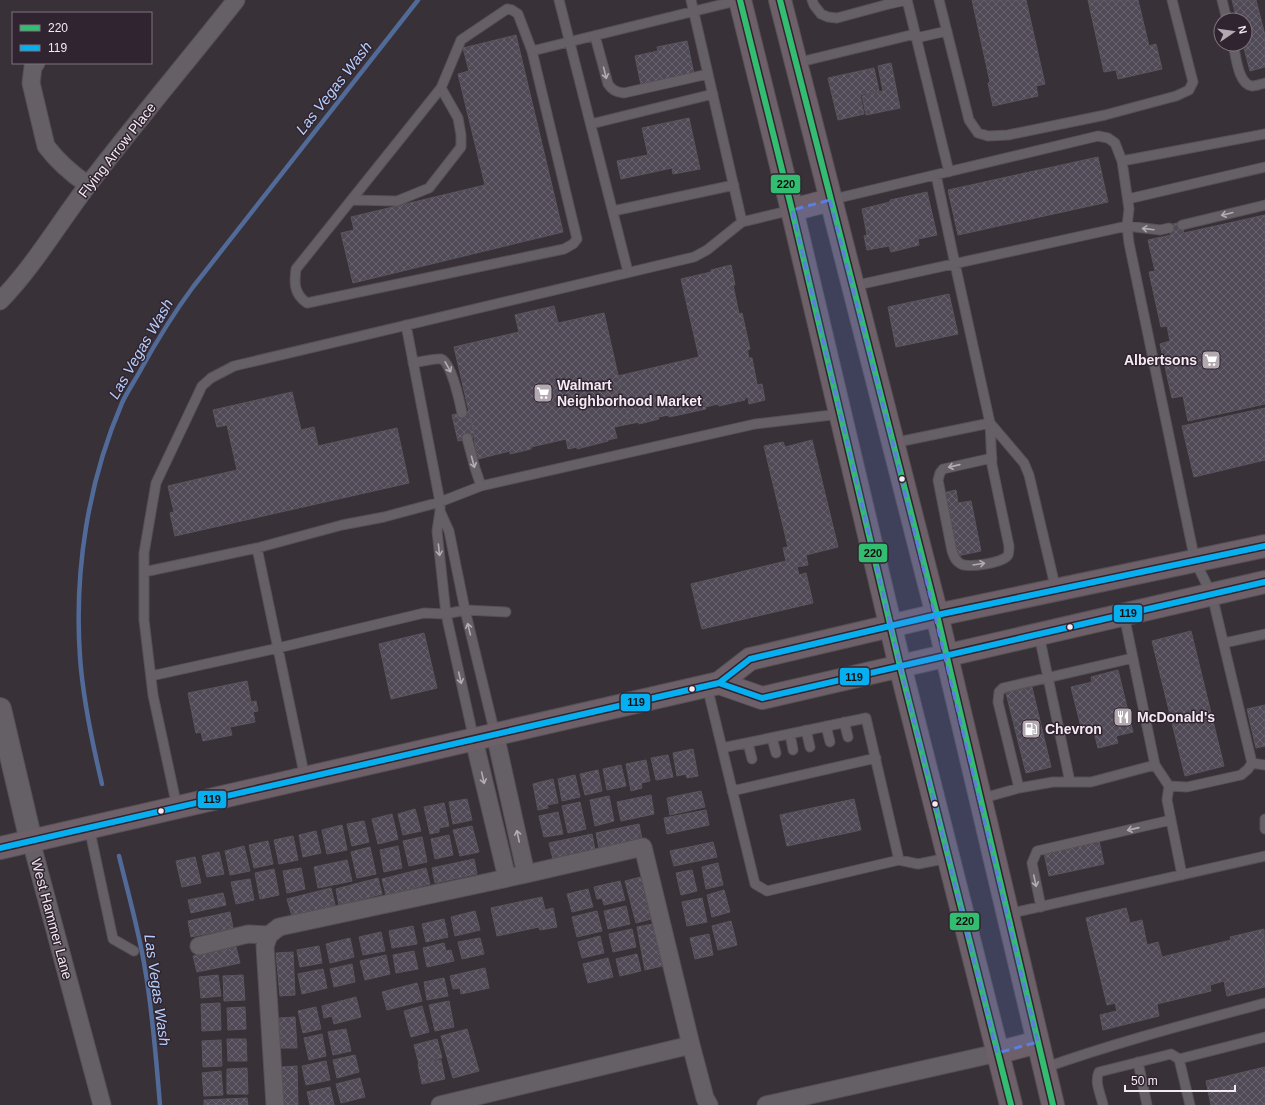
<svg xmlns="http://www.w3.org/2000/svg" width="1265" height="1105" font-family="Helvetica,sans-serif">
<defs>
<pattern id="building-cross-hatch" width="8" height="8" patternUnits="userSpaceOnUse"><rect width="8" height="8" fill="#504a57"/><path d="M0 0l8 8M0 8l8-8" fill="none" stroke="#6a6470"/></pattern>
</defs>
<rect width="100%" height="100%" fill="#383138"/>
<g fill="none" stroke-linecap="round" stroke-linejoin="round">
<!-- stream -->
<path stroke="#526a97" stroke-width="4.5" d="M102,784C92,742 83,700 80,657C74,571 88,482 122,403C127,392 134,382 140,371C156,342 173,314 193,287L418,0
M119,856C128,893 139,931 145,969C153,1014 156,1059 160,1105"/>
</g>
<!-- building -->
<path fill="url(#building-cross-hatch)" stroke="#59555c" d="M972,0H1026L1045,84L1036,86L1038,96L993,106L988,83L990,82Z
M1088,0H1138L1149,46L1156,44L1162,69L1118,79L1116,70L1104,72Z
M1232,0H1256L1265,35V67L1250,71L1243,44H1245V20H1237Z
M516,35L563,232L353,283L341,233L354,230L351,217L485,185L458,74L469,71L463,48Z
M687,41L694,74L641,85L635,56L658,51L657,47Z
M891,63L900,108L866,115L862,96L883,91L878,66Z
M874,68L879,91L860,95L864,114L838,120L828,78Z
M689,118L700,169L673,174L672,168L621,179L617,161L648,155L642,128Z
M1098,157L1108,202L958,235L948,190Z
M927,192L937,235L918,239L919,245L891,252L889,246L867,250L864,236L867,235L862,209L890,202V200Z
M1265,215V404L1188,421L1183,396L1172,398L1160,344L1170,341L1167,326L1161,327L1149,272L1155,271L1148,240L1171,235L1169,225L1181,222L1184,233Z
M731,265L735,285H733L739,314L742,313L750,349L747,350L749,358H752L757,384H756V385L762,384L765,400L749,404L748,397L745,398V400L719,406L718,404L705,407L706,409L669,417V415L658,417L659,419L639,424V422L629,424L618,376L699,357L681,279L711,272V270Z
M949,294L958,334L896,347L888,307Z
M554,306L558,323L604,313L629,424L614,427L617,438L608,440V441L577,449V447L568,449L566,439L531,447V449L510,454V451L478,459L474,439L475,438L454,347L519,332L515,315Z
M292,392L301,430L314,427L318,446L397,428L409,483L175,536L170,513L174,512L168,486L237,470L227,425L217,427L213,410Z
M1265,408V460L1194,477L1182,426Z
M469,411L475,437L458,441L452,415Z
M812,440L838,547L806,555L808,565L797,567L799,575L806,573L813,603L702,629L691,584L786,561L783,548L788,547L764,446L783,442L785,447Z
M956,490L958,503L971,501L981,551L957,556L943,493Z
M1191,631L1224,766L1185,776L1152,641Z
M424,633L437,688L391,699L379,644Z
M1118,670L1133,732L1116,736L1118,743L1098,748L1093,728L1082,731L1071,687L1092,682L1091,677Z
M247,681L251,702L256,701L258,711L253,712L255,722L230,727L232,735L203,741L201,732L196,733L188,693Z
M1031,683L1051,767L1026,773L1005,689Z
M1265,705V746L1256,748L1247,709Z
M693,749L698,776L687,778L686,774L677,776L673,753Z
M668,755L673,777L656,780L651,758Z
M646,760L650,781L641,783L642,788L631,791L626,764Z
M621,765L626,786L607,790L603,769Z
M598,770L602,791L585,795L580,774Z
M575,775L580,797L562,801L558,779Z
M553,779L558,803L547,805L548,808L538,810L533,784Z
M701,791L705,807L670,815L667,798Z
M651,795L654,814L621,821L617,802Z
M609,796L614,821L595,826L590,800Z
M467,799L472,820L453,824L449,802Z
M854,799L861,830L787,846L780,815Z
M580,802L586,829L568,833L562,806Z
M444,803L449,826L439,828V832L430,834L424,807Z
M415,809L421,831L403,835L398,814Z
M706,810L709,825L667,834L664,818Z
M558,812L563,834L544,837L539,816Z
M392,814L398,839L378,844L372,819Z
M364,821L369,842L352,846L347,824Z
M639,824L642,839L599,848L596,833Z
M342,825L347,850L327,854L322,830Z
M472,826L479,852L460,856L453,830Z
M316,831L321,853L303,857L299,835Z
M592,834L595,850L553,859L549,843Z
M449,835L453,855L435,859L431,839Z
M293,836L298,860L279,864L274,840Z
M422,837L427,862L409,866L403,841Z
M268,841L273,864L254,868L249,845Z
M1099,841L1104,864L1049,876L1044,853Z
M713,842L717,857L674,866L670,851Z
M244,846L250,871L230,875L225,851Z
M398,846L402,868L384,872L380,850Z
M370,847L376,874L357,878L351,852Z
M219,852L224,874L207,877L202,856Z
M195,857L201,883L182,887L176,861Z
M474,859L477,874L435,883L432,868Z
M347,860L352,881L318,888L314,867Z
M718,863L723,885L706,889L702,867Z
M301,868L305,889L287,893L283,871Z
M426,868L430,884L386,895L382,879Z
M274,869L279,895L260,899L255,873Z
M692,870L697,891L681,895L676,873Z
M641,877L651,919L636,923L625,881Z
M378,878L382,894L339,905L336,889Z
M250,879L254,900L236,904L231,882Z
M620,881L625,900L604,905L602,898L597,899L594,887Z
M331,888L335,905L292,916L287,899Z
M588,889L593,907L572,912L567,894Z
M724,890L730,912L712,917L707,895Z
M223,893L226,905L191,913L188,900Z
M542,897L545,910L553,908L557,927L540,930L539,927L497,936L491,908Z
M702,898L707,922L687,926L682,902Z
M626,906L630,924L608,929L604,911Z
M1126,908L1130,923L1142,920L1147,945L1158,942L1162,957L1231,940L1230,937L1264,929L1265,987L1227,996L1224,981L1210,985L1211,991L1157,1004L1159,1016L1103,1030L1100,1015L1117,1011L1115,1003L1107,1005L1086,918Z
M475,911L480,930L455,936L451,917Z
M597,911L602,931L577,937L572,917Z
M230,912L233,928L191,937L188,921Z
M444,919L448,937L426,942L422,924Z
M731,921L737,945L718,950L712,926Z
M653,924L662,966L645,970L637,927Z
M413,926L417,944L392,948L389,931Z
M632,929L636,947L613,952L609,934Z
M381,932L385,951L363,955L359,937Z
M709,934L713,955L695,959L690,938Z
M600,936L604,953L582,958L578,942Z
M350,938L354,957L330,963L326,944Z
M480,938L484,954L462,959L458,942Z
M444,943L446,951L451,950L454,961L427,967L423,948Z
M319,946L322,963L300,967L297,950Z
M236,947L240,963L197,972L193,956Z
M414,951L418,969L396,973L393,955Z
M293,952L295,995L280,996L276,953Z
M637,954L641,971L620,976L616,959Z
M386,955L390,974L365,980L360,961Z
M608,958L613,977L588,983L583,964Z
M352,964L355,982L334,987L330,969Z
M485,968L489,988L461,994L460,988L453,989L450,976Z
M323,969L327,988L302,994L298,974Z
M218,975L221,996L201,998L199,977Z
M243,975L245,1000L224,1001L223,976Z
M444,978L448,996L427,1000L424,982Z
M417,983L422,1001L387,1010L382,992Z
M356,997L361,1017L334,1024L332,1016L324,1018L322,1006Z
M449,1001L454,1027L435,1031L429,1005Z
M220,1003L221,1030L202,1031L201,1004Z
M422,1006L429,1032L411,1037L404,1011Z
M245,1007L246,1029L228,1030L227,1008Z
M316,1007L321,1029L303,1033L298,1011Z
M295,1017L297,1048H281L279,1018Z
M346,1029L351,1051L333,1055L328,1032Z
M467,1029L479,1071L453,1078L441,1036Z
M322,1034L326,1056L309,1060L304,1038Z
M227,1039H246L247,1061H228Z
M437,1039L442,1058L419,1064L414,1045Z
M221,1040L222,1066L203,1067L202,1041Z
M355,1055L359,1072L337,1078L333,1060Z
M441,1060L445,1079L422,1084L418,1064Z
M326,1061L330,1080L306,1085L302,1066Z
M297,1066L298,1105H284L282,1067Z
M1265,1067V1105H1211L1206,1081Z
M247,1068L248,1094H227V1069Z
M221,1071L223,1095L204,1096L202,1073Z
M360,1078L365,1097L341,1103L336,1084Z
M330,1087L334,1105H310L307,1092Z
M247,1098L248,1105H204V1100Z"/>
<g fill="none" stroke-linecap="round" stroke-linejoin="round">
<defs>
<path id="lane" d="M559,0L628,272
M691,0L742,222
M812,0L814,5L821,14L828,17L837,18L889,4
M888,0L889,4L907,0L949,172
M939,0L969,120L978,133L988,136L1008,135L1105,115L1176,96L1189,90L1193,82L1172,0
M1222,0L1227,20
M595,36L608,84C612,90 616,92 624,93L708,74
M916,38L947,31
M1233,44C1236,56 1238,84 1252,86C1256,86 1261,84 1265,83
M532,51L577,239L573,244L564,249L307,303C294,294 294,283 296,269L441,88L461,40L507,9L512,10L518,14L532,51L740,0
M796,63L915,34
M591,124L713,94
M1122,161L1265,134
M936,175L955,264L990,423L1024,463L1029,475L1056,590
M1128,199L1265,167
M351,200L397,201L429,188L461,147V135L458,118L441,88
M830,200L1098,136L1108,138L1115,143L1122,161L1129,209L1127,226L1129,243L1195,561L1212,595L1252,763L1248,769L1241,775L1187,787L1169,786L1167,800L1182,875
M613,211L734,185
M1182,225L1265,205
M853,286L1127,226L1160,230L1169,228
M406,325L440,502V511L437,531L446,614L474,740
M413,363C419,362 436,358 441,359C451,361 460,403 462,413
M467,438L475,468L481,486
M893,443L990,423L992,465L1009,546C1009,549 1009,553 1008,555C1004,563 968,568 961,564C955,561 954,556 952,551L938,480L940,473L943,469L992,458
M440,511L449,531L465,610L495,734
M257,548L305,778
M144,572L257,548L342,525L384,517L440,502L481,486L755,424L840,414
M1124,615L1155,765L1169,786
M1039,635L1070,782
M1224,643L1265,634
M151,676L278,648L424,613L446,614L465,610L506,612
M707,686L755,884L767,891L899,860L918,864L948,858
M844,722L848,737
M826,726L830,742
M806,730L810,747
M790,734L793,750
M772,738L776,753
M748,743L752,759
M722,748L866,718L899,860
M1252,763L1265,765
M1019,788L998,702L999,692L1003,688L1133,658
M732,791L876,758
M980,799L1019,788L1053,782H1091L1155,765
M177,807L153,695L144,620V553L156,483L202,386L211,378L234,366L694,257L707,250L742,222L792,210
M1265,819V829
M89,827L113,939L134,951
M1041,907L1032,863L1037,851L1171,820
M1008,914L1265,856
M1179,1059L1265,1037
M1138,1062L1147,1105
M1044,1068C1117,1042 1191,1023 1265,1003
M1103,1105C1101,1095 1094,1082 1099,1072L1171,1054L1179,1059L1190,1105"/>
<path id="street" d="M36,63L33,67L31,83L46,146C58,162 72,174 88,185
M0,301C34,266 59,223 88,185C136,122 187,62 236,0
M495,734L526,874
M474,740L507,878
M31,841L102,1105
M199,946L248,934L269,935
M275,1105L265,946L269,935L279,927L526,874L643,847L691,1045L705,1098L709,1105
M440,1105L691,1045
M766,1105L997,1053"/>
<path id="secondary" d="M0,709L31,841"/>
<path id="primary" d="M740,0L792,210L900,666L1011,1105
M780,0C831,206 886,410 937,615C977,778 1013,942 1053,1105
M792,210L830,200
M719,683L762,698L1265,582
M0,848L719,683L750,659L937,615L1265,546
M997,1053L1038,1042"/>
</defs>
<!-- lane casing -->
<use href="#lane" stroke="#565056" stroke-width="11"/>
<!-- street casing -->
<use href="#street" stroke="#565056" stroke-width="19"/>
<!-- secondary casing -->
<use href="#secondary" stroke="#565056" stroke-width="24"/>
<!-- primary casing -->
<use href="#primary" stroke="#565056" stroke-width="24"/>
<!-- lane -->
<use href="#lane" stroke="#656065" stroke-width="9"/>
<!-- street -->
<use href="#street" stroke="#656065" stroke-width="17"/>
<!-- secondary -->
<use href="#secondary" stroke="#656065" stroke-width="22"/>
<!-- primary -->
<use href="#primary" stroke="#6d6068" stroke-width="22"/>
<defs>
<path id="bus-1" d="M740,0L792,210L900,666L1011,1105
M780,0L937,615L1053,1105"/>
<path id="bus-2" d="M719,683L762,698L1265,582
M0,848L719,683L750,659L937,615L1265,546"/>
</defs>
<!-- bus-1 casing -->
<use href="#bus-1" stroke="#312431" stroke-width="9"/>
<!-- bus-2 casing -->
<use href="#bus-2" stroke="#312431" stroke-width="9"/>
<!-- bus-1 -->
<use href="#bus-1" stroke="#33bd70" stroke-width="6"/>
<!-- bus-2 -->
<use href="#bus-2" stroke="#06aff0" stroke-width="6"/>
</g>
<!-- one-way arrows -->
<defs><path id="oneway-shaft" d="M-6 0H5M1.5-3L5.5 0L1.5 3" fill="none" stroke-width="1.6" stroke-linecap="round" stroke-linejoin="round"/></defs>
<g stroke="#b3acb3">
<use href="#oneway-shaft" transform="translate(605 73) rotate(76)"/>
<use href="#oneway-shaft" transform="translate(1227 214) rotate(166)"/>
<use href="#oneway-shaft" transform="translate(1148 229) rotate(-173)"/>
<use href="#oneway-shaft" transform="translate(448 367) rotate(61)"/>
<use href="#oneway-shaft" transform="translate(473 462) rotate(75)"/>
<use href="#oneway-shaft" transform="translate(954 466) rotate(167)"/>
<use href="#oneway-shaft" transform="translate(439 550) rotate(84)"/>
<use href="#oneway-shaft" transform="translate(979 564) rotate(-9)"/>
<use href="#oneway-shaft" transform="translate(469 629) rotate(-104)"/>
<use href="#oneway-shaft" transform="translate(460 678) rotate(77)"/>
<use href="#oneway-shaft" transform="translate(483 778) rotate(77)"/>
<use href="#oneway-shaft" transform="translate(1133 829) rotate(167)"/>
<use href="#oneway-shaft" transform="translate(518 836) rotate(-102)"/>
<use href="#oneway-shaft" transform="translate(1035 881) rotate(78)"/>
</g>
<!-- marked area -->
<path fill="#5d7de0" fill-opacity="0.2" stroke="#5d7de0" stroke-width="3" stroke-dasharray="8 5" stroke-linejoin="round" d="M830,200L893,443L1038,1042L997,1053L900,666L792,210Z"/>
<!-- icons -->
<defs>
<symbol id="supermarket-square" viewBox="-11 -11 22 22"><rect x="-9" y="-9" width="18" height="18" rx="4" fill="#b2a9b1" stroke="#312431"/><path d="M-6-5.5h2.5l.6 2H6L4.5 2H-2.5L-4.4-4H-6ZM-1.5 3.2a1.3 1.3 0 1 0 .1 0ZM3 3.2a1.3 1.3 0 1 0 .1 0Z" fill="#fff"/></symbol>
<symbol id="restaurant-square" viewBox="-11 -11 22 22"><rect x="-9" y="-9" width="18" height="18" rx="4" fill="#b2a9b1" stroke="#312431"/><path d="M-5-6h1v4h1v-4h1v4h1v-4h1v5L-1.5 .5V6h-2V.5L-5-1ZM5-6V6H3V1.5H1.5Q1.5-4 5-6Z" fill="#fff"/></symbol>
<symbol id="fuel-square" viewBox="-11 -11 22 22"><rect x="-9" y="-9" width="18" height="18" rx="4" fill="#b2a9b1" stroke="#312431"/><path d="M-5.5-6h7V0h2V4h1.3V-2.5L3-4.5l.8-.8L6-3V5H2.5V1h-1V6h-7ZM-4.2-4.7v3.2H.2V-4.7Z" fill="#fff"/></symbol>
</defs>
<g fill-rule="evenodd">
<use href="#supermarket-square" x="1200" y="349" width="22" height="22"/>
<use href="#supermarket-square" x="532" y="382" width="22" height="22"/>
<use href="#restaurant-square" x="1112" y="706" width="22" height="22"/>
<use href="#fuel-square" x="1020" y="718" width="22" height="22"/>
</g>
<!-- markers -->
<g fill="#f3eaf2" stroke="#312431" stroke-width="1.5">
<circle cx="902" cy="479" r="3.5"/>
<circle cx="1070" cy="627" r="3.5"/>
<circle cx="692" cy="689" r="3.5"/>
<circle cx="935" cy="804" r="3.5"/>
<circle cx="161" cy="811" r="3.5"/>
</g>
<g text-anchor="middle" stroke-width="3" stroke-linejoin="round" paint-order="stroke">
<!-- street labels -->
<g font-size="14" fill="#f3eaf2" stroke="#312431">
<text transform="translate(117 150) rotate(-52)" y="5">Flying Arrow Place</text>
<text transform="translate(52 919) rotate(75)" y="5">West Hammer Lane</text>
</g>
<!-- poi labels -->
<g font-size="14" font-weight="bold" fill="#f3eaf2" stroke="#312431" text-anchor="start">
<text x="1197" y="365" text-anchor="end">Albertsons</text>
<text x="557" y="390">Walmart<tspan x="557" dy="16">Neighborhood Market</tspan></text>
<text x="1137" y="722">McDonald's</text>
<text x="1045" y="734">Chevron</text>
</g>
<!-- water labels -->
<g font-size="15" font-style="italic" fill="#b5cffa" stroke="#312431">
<text transform="translate(334 88) rotate(-52)" y="5">Las Vegas Wash</text>
<text transform="translate(141 349) rotate(-60)" y="5">Las Vegas Wash</text>
<text transform="translate(157 990) rotate(82)" y="5">Las Vegas Wash</text>
</g>
</g>
<g stroke="#312431" stroke-width="1.5">
<rect x="770" y="174" width="31" height="20" rx="4" fill="#33bd70"/>
<rect x="858" y="543" width="30" height="20" rx="4" fill="#33bd70"/>
<rect x="1113" y="604" width="30" height="19" rx="4" fill="#06aff0"/>
<rect x="839" y="667" width="31" height="19" rx="4" fill="#06aff0"/>
<rect x="620" y="693" width="31" height="19" rx="4" fill="#06aff0"/>
<rect x="197" y="790" width="30" height="19" rx="4" fill="#06aff0"/>
<rect x="949" y="912" width="31" height="19" rx="4" fill="#33bd70"/>
</g>
<g font-size="11" text-anchor="middle" font-weight="bold" fill="#111">
<text x="786" y="188">220</text>
<text x="873" y="557">220</text>
<text x="1128" y="617">119</text>
<text x="854" y="681">119</text>
<text x="636" y="706">119</text>
<text x="212" y="803">119</text>
<text x="965" y="925">220</text>
</g>
<!-- legend -->
<rect x="12" y="12" width="140" height="52" fill="#312431" stroke="#7f737e"/>
<rect x="20" y="25" width="20" height="6" fill="#33bd70" stroke="#7f737e"/>
<text x="48" y="32" font-size="12" fill="#f3eaf2">220</text>
<rect x="20" y="45" width="20" height="6" fill="#06aff0" stroke="#7f737e"/>
<text x="48" y="52" font-size="12" fill="#f3eaf2">119</text>
<!-- north arrow -->
<g transform="translate(1233 32) rotate(77)"><circle r="19" fill="#312431" stroke="#7f737e"/>
<path d="M0-3L7 15L0 10L-7 15Z" fill="#b2a9b1"/>
<text y="-6" font-size="11" font-weight="bold" text-anchor="middle" fill="#f3eaf2">N</text>
</g>
<!-- scale -->
<path d="M1125 1085v6h110v-6" fill="none" stroke="#f3eaf2" stroke-width="2"/>
<text x="1131" y="1085" font-size="12" fill="#f3eaf2" stroke="#312431" stroke-width="3" paint-order="stroke">50 m</text>
</svg>
